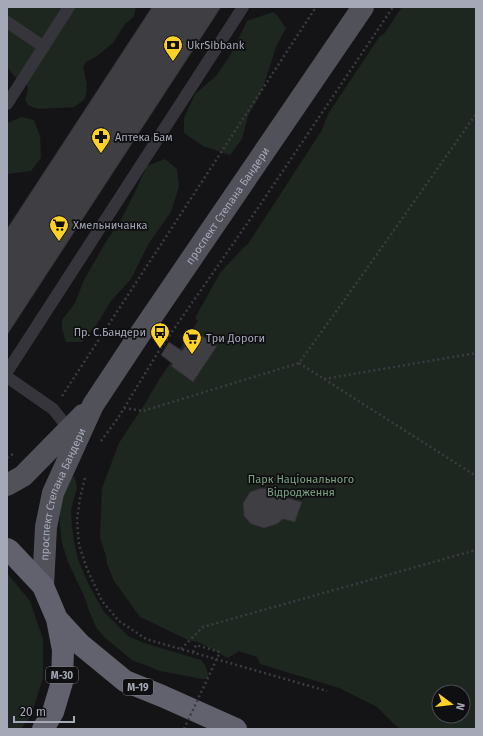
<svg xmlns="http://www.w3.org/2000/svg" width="483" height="736" font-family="'Fira Sans',sans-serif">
<rect width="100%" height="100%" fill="#141416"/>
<!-- green -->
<path fill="#1e2620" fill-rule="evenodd" d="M7,7H136L134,16L130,20L125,24L113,43L97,56L86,62L83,67L87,84L86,95L84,100L74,107L38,109L28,105L25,100L28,90L27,85L16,78L7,67Z
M402,7H476V729H401L395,725L377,707L339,688L260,664L257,657L241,652L239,651L228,658L198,642L188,640L140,617L114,581L110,571L107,564L106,556L100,538L102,488L119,443L146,402L160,378L161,377L198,321L195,318L220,273L244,247L248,244L322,130L328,114L380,36L384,34ZM439,692H463V716H439Z
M273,12L276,14L286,28L276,47L270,66L261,93L248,116L242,139L230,155L203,146L184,133V118L195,94L216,76L231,54L247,21Z
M22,117L34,120L40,136L41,158L31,171L7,174V123Z
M165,159L177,169L179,187L171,212L149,243L131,279L111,301L97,324L82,342H66L62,329V320L75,303L84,280L107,240L121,220L134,194L147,166Z
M73,476L75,478L77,488L74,498L71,511L72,528L75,546L79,562L89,585L104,612L128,636L144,643L201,660C206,666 208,670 208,678L202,679L160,671L132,660L104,637L96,627L89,611L85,598L68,562L62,543L60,525V510L62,497Z
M7,573L30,601L43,639V678L31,716L21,729H7Z"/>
<!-- building -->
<path fill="#3e3e43" stroke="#2f2e32" d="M152,7H221L7,335V229Z
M195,331L217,346L193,382L171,366L173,364L161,355L169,342L182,351Z
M270,488L280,493L281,496L302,502L295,522L283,519L277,524L264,528L251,524L244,516L243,503L250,492L258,489Z"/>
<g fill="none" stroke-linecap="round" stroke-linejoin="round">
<!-- path -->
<path stroke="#3b3c42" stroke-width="2.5" stroke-dasharray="2 3" stroke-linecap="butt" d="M299,363L476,476
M324,379L476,353
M62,396L316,7
M124,408L143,411L299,363L363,274L476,114
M101,441L118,418L160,349L260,205L393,7
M7,458L13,454
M85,478L80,498L77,520L79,545L87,569L102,601L119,621L146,639L327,691
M181,649L203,627L476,550
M193,652L196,645L220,652"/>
<!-- lane -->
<path stroke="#35353b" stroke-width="12" d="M7,22L44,47
M7,104L69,7
M7,372L243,7
M7,377L53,409L69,429"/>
<!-- primary -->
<g stroke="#51515a" stroke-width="22">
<path d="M7,485L23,476L83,415"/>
<path id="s1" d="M43,586L46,527L53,493L93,405L140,334L363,7"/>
</g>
<!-- highway -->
<path stroke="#61626d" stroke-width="22" d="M7,549L10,551L43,586L57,619L63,650L62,682L53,712L43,729
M57,619L80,644L125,681L162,696L236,729"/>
<!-- path-bridge -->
<path stroke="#3b3c42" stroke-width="2.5" stroke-dasharray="2 3" stroke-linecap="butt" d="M184,729L220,652"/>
</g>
<!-- icons -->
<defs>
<symbol id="bank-pin" viewBox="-11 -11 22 30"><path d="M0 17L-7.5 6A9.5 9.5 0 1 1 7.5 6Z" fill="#fdd226" stroke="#0f0f11"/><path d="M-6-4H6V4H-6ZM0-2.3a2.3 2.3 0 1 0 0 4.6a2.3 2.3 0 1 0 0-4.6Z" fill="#111"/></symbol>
<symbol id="pharmacy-pin" viewBox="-11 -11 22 30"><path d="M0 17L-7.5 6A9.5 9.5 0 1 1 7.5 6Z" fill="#fdd226" stroke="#0f0f11"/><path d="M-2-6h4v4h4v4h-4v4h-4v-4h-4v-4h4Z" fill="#111"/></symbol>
<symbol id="supermarket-pin" viewBox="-11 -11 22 30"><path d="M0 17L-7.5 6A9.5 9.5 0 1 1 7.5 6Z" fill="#fdd226" stroke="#0f0f11"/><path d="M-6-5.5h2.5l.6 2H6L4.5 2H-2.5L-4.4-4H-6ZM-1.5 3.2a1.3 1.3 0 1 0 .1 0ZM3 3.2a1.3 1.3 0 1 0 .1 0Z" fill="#111"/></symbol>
<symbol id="bus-pin" viewBox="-11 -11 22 30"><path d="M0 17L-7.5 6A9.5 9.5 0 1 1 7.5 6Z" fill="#fdd226" stroke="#0f0f11"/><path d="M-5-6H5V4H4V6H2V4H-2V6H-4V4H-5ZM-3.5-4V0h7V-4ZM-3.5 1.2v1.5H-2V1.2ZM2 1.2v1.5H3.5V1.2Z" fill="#111"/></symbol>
</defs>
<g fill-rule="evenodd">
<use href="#bank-pin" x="162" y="34" width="22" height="30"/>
<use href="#pharmacy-pin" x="90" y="126" width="22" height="30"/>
<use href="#supermarket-pin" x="48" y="214" width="22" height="30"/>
<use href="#bus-pin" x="149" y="321" width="22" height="30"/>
<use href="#supermarket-pin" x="181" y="327" width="22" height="30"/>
</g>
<g text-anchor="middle" stroke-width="3.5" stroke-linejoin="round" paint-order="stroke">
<!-- shield labels -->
<g fill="#0f0f11" stroke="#787a85" stroke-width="1">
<rect x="46" y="667" width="32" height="16" rx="3"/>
<rect x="123" y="679" width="30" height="16" rx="3"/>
</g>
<g font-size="10" font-weight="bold" fill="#a5a8b7">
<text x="62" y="679">М-30</text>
<text x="138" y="691">М-19</text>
</g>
<!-- poi labels -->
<g font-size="11" fill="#a5a8b7" stroke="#0f0f11" text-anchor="start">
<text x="187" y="49">UkrSibbank</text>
<text x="115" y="141">Аптека Бам</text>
<text x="73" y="229">Хмельничанка</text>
<text x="146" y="336" text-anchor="end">Пр. С.Бандери</text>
<text x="206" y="342">Три Дороги</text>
</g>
<!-- street labels -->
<g font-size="11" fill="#a5a8b7" stroke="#0f0f11">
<text dy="4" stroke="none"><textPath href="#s1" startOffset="431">проспект Степана Бандери</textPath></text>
<text dy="4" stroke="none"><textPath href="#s1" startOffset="95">проспект Степана Бандери</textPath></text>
</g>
<!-- park labels -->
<g font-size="11" fill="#7ba383" stroke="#0f0f11">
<text x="301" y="483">Парк Національного<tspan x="301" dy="13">Відродження</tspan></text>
</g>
</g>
<!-- border -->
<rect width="483" height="736" fill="none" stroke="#a5a8b7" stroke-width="16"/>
<!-- north arrow -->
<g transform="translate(451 704) rotate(105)"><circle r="19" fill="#0f0f11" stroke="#4b4c53"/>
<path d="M0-3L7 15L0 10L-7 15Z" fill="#fdd226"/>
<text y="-6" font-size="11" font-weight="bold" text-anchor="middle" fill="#a5a8b7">N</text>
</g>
<!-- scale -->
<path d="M14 716v6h60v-6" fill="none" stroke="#a5a8b7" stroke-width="2"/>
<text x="20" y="716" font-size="12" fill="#a5a8b7" stroke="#0f0f11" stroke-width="3" paint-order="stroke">20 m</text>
</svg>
